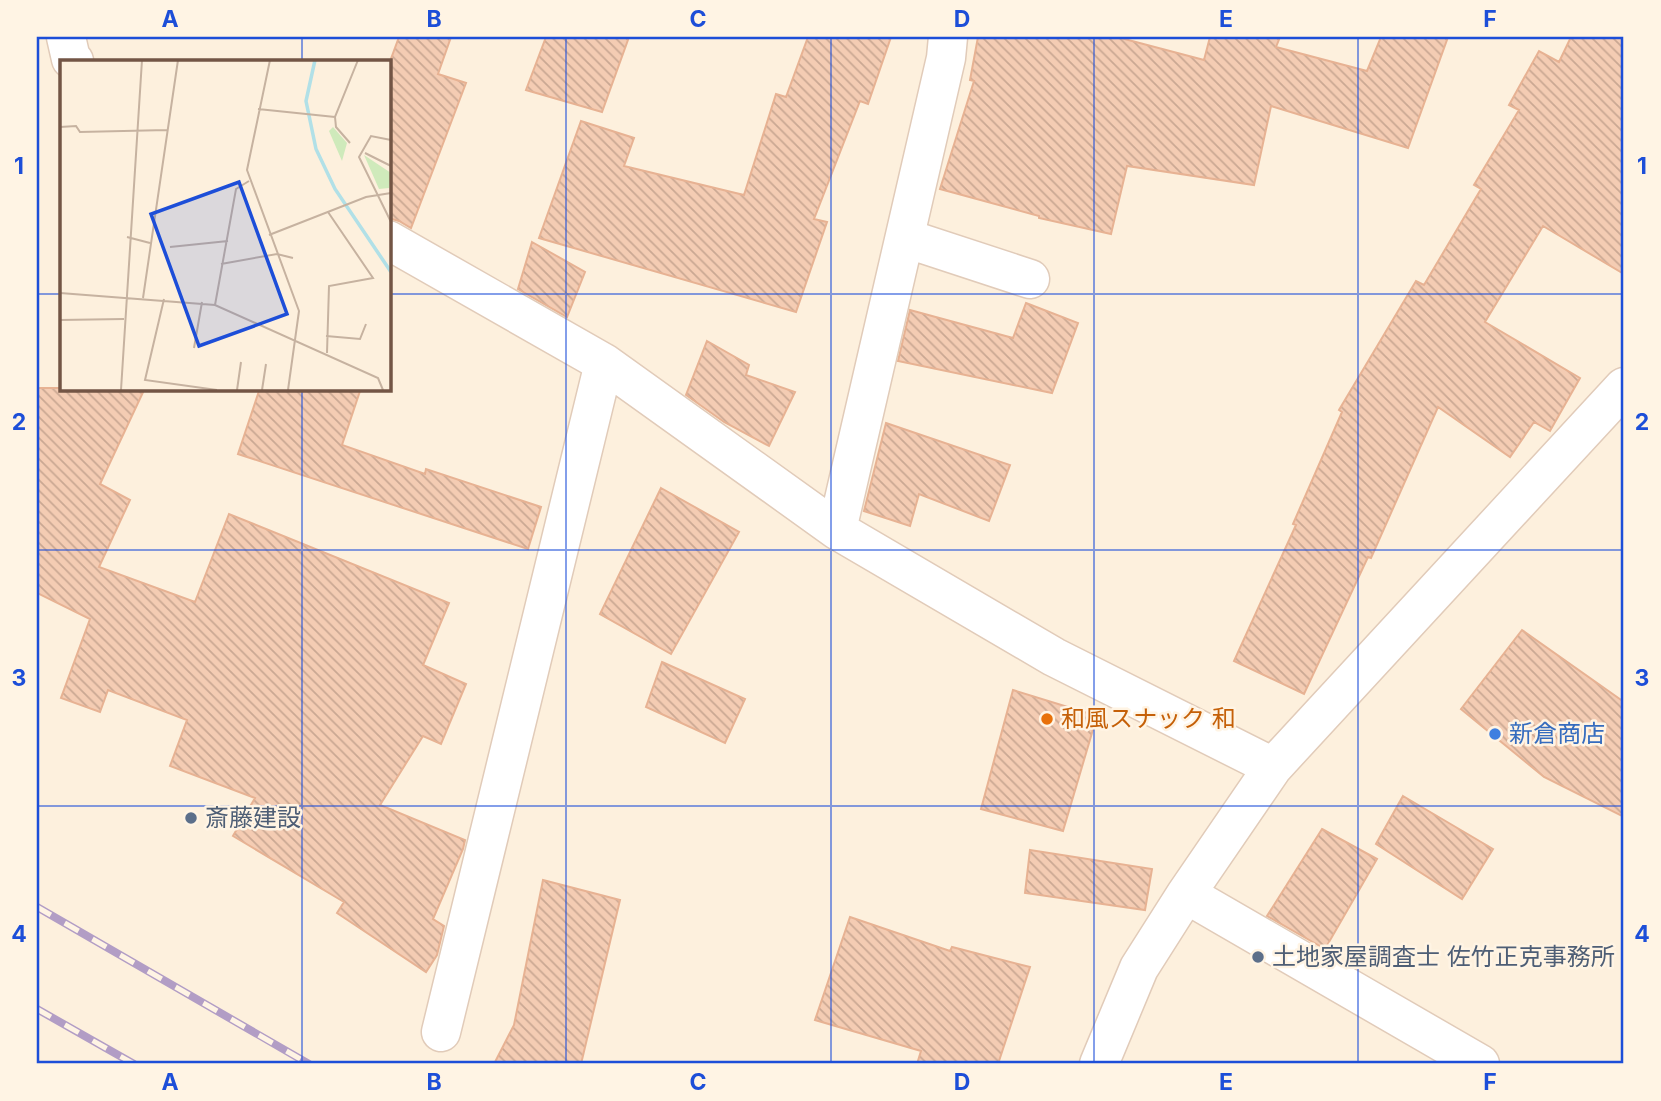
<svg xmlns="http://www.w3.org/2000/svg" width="1661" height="1101" font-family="Inter,'Noto Sans JP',sans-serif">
<defs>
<pattern id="building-back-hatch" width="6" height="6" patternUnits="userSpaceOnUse" patternTransform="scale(1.75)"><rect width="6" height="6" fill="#f4ccb3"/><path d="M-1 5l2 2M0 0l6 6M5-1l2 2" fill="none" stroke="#caa893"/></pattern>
</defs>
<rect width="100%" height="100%" fill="#fdf0dd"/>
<!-- building -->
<path fill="url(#building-back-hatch)" stroke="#e7b293" stroke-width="2" d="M399,37H451L438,74L466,83L411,228L399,221L388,218V67Z
M546,37H629L602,112L526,90Z
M808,37H891L868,104L860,101L814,219L827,222L796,312L539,238L581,121L634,138L624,166L744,195L776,94L786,97Z
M978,37H1117L1204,60L1210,37H1280L1276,47L1367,71L1381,37H1448L1408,148L1271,106L1254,185L1127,166L1111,234L1039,218V216L940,189L974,81L970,80Z
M1571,37H1624V274L1543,226L1485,322L1580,378L1550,431L1534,422L1510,457L1438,407L1371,558L1368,557L1304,694L1234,661L1296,525L1293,524L1342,412L1339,410L1416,281L1424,285L1481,189L1474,185L1519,110L1509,105L1539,51L1559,62Z
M532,242L585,272L567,317L518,289Z
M1026,303L1078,323L1052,393L898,361L910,310L1013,338Z
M707,341L749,365L746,375L795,392L769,446L724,422L686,395Z
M37,388H145L100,484L130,500L99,567L195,602L229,514L449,603L423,665L466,684L441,744L423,736L380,805L465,840L463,849L433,919L444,926L437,955L426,972L337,913L344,902L233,836L255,798L170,766L187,720L108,690L100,712L61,698L90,619L37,593Z
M260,388H361L342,445L425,474L426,469L541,507L528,549L238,454Z
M886,423L1010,465L989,521L919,494L910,526L864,511Z
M661,488L739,532L671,654L600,614Z
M1522,630L1624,702V817L1544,777L1461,709Z
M662,662L745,699L725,743L646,707Z
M1013,690L1097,716L1063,831L981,809Z
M1403,796L1493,849L1462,899L1376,844Z
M1322,829L1377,859L1325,949L1267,916Z
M1030,850L1152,869L1145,910L1025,893Z
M543,880L620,900L581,1064H494L514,1025Z
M850,917L950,951L952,947L1030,967L998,1064H917L921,1051L815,1020Z"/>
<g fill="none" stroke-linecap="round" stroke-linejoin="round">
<defs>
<path id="minor" d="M66,37L71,59L74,61
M905,238L1030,279
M388,240L604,363L837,530L1054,657L1273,767
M837,530L946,58L948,37
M1186,894L1480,1064
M441,1032L604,363
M1099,1064L1139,968L1186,894L1273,767L1624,387"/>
</defs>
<!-- minor casing -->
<use href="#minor" stroke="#e1cbb9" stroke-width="41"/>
<!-- minor -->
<use href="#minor" stroke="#fff" stroke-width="38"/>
<defs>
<path id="rail" d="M37,907L309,1064
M37,1009L134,1064"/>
</defs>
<!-- rail casing -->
<use href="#rail" stroke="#b29dc5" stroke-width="8"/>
<!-- rail -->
<use href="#rail" stroke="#fff4e4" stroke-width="5" stroke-dasharray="16" stroke-linecap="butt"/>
</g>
<!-- grid -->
<path fill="none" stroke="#1d4ed8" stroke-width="2" stroke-opacity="0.55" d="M302,37V61M566,37V1064M831,37V1064M1094,37V1064M1358,37V1064M37,294H61M388,294H1624M302,388V1064M37,550H1624M37,806H1624"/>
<!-- markers -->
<circle fill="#e8710a" stroke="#fff4e4" stroke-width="2.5" cx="1047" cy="719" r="7"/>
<circle fill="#3f7fe0" stroke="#fff4e4" stroke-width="2.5" cx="1495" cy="734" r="7"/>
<g fill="#5c6f8a" stroke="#fff4e4" stroke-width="2.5">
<circle cx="191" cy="818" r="7"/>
<circle cx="1258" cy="957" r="7"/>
</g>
<g text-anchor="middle" stroke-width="5" stroke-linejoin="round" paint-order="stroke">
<!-- food labels -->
<g font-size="24" fill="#c56008" stroke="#fff4e4" text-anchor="start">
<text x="1061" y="727">和風スナック 和</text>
</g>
<!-- shop labels -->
<g font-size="24" fill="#366cbe" stroke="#fff4e4" text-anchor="start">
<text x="1509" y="742">新倉商店</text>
</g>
<!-- service labels -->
<g font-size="24" fill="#4e5e75" stroke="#fff4e4" text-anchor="start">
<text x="205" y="826">斎藤建設</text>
<text x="1272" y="965">土地家屋調査士 佐竹正克事務所</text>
</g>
</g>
<!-- overview -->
<g transform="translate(60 60)">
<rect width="331" height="331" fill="#fdf0dd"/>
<path d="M273,67L287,83L282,101L269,71ZM304,95L331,113L329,128L319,129Z" fill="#cfeabb"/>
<path fill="none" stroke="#b1e0e7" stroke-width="3.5" d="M255,0L246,41L256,89L275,129L331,212"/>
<path fill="none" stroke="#c6b2a0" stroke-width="2" d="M210,0L187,110L239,251L228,330M198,49L275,57M0,67L16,66L20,72L107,70M331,80L311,76L299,97L331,162M290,83L276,67L275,57L298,0M305,93L331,106M209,175L306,137L331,133M67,177L90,183M110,187L168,181M161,204L217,194L233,198M0,233L155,245L318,318L323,330M83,238L118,0M104,239L85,320L157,330M155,245L176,129L189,121M0,260L64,259M266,276L300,279L306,264M134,288L142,242M267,293L269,226L313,218L268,152M61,330L82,0M177,330L181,302M202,330L206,304"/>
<path fill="#1d4ed8" fill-opacity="0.15" stroke="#1d4ed8" stroke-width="3.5" d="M179,122L227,254L139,286L91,154Z"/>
<rect width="331" height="331" fill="none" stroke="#735545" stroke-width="3.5"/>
</g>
<!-- border -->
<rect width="1661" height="1101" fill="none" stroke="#fff4e4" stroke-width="77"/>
<rect x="38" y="38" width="1584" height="1024" fill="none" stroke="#1d4ed8" stroke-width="2.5"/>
<g font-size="23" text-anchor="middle" font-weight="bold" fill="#1d4ed8">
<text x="170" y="27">A</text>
<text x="434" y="27">B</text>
<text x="698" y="27">C</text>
<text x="962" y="27">D</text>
<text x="1226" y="27">E</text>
<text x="1490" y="27">F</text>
<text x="19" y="174">1</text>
<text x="1642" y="174">1</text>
<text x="19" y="430">2</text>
<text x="1642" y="430">2</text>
<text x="19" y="686">3</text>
<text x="1642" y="686">3</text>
<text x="19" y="942">4</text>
<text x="1642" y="942">4</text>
<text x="170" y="1090">A</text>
<text x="434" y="1090">B</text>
<text x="698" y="1090">C</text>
<text x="962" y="1090">D</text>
<text x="1226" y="1090">E</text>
<text x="1490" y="1090">F</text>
</g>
</svg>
